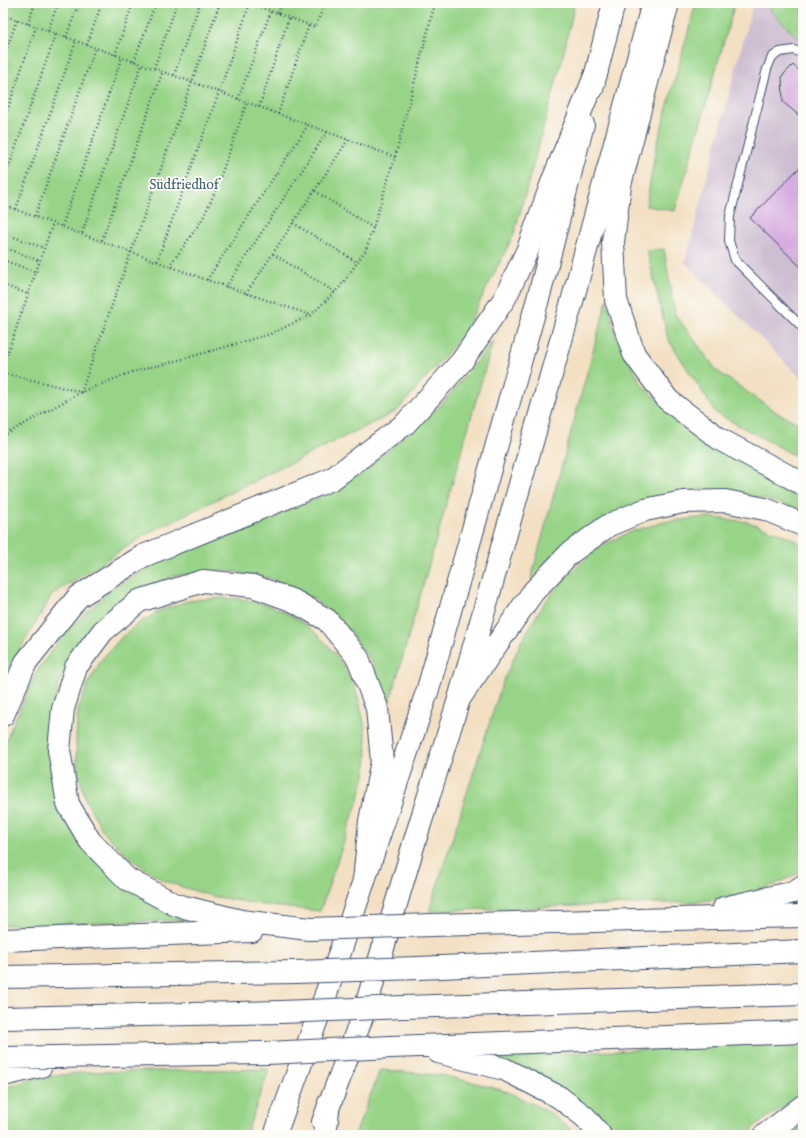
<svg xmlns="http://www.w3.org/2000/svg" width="806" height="1138" font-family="'IM FELL English',serif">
<rect width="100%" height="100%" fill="#fdfcf7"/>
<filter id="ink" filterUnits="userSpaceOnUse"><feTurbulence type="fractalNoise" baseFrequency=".025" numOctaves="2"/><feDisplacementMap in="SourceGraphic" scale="8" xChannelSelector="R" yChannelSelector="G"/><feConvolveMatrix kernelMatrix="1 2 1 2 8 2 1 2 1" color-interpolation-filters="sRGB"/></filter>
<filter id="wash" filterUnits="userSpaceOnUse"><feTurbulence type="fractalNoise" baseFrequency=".012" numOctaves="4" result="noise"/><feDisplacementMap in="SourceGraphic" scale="16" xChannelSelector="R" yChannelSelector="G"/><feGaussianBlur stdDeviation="0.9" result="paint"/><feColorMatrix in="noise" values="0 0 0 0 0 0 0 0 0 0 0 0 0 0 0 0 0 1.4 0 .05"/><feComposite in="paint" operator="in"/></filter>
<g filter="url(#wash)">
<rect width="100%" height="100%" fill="#f3e0c3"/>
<!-- industrial -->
<path fill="#cebed1" d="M753,3H803V380L685,263Z"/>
<!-- green -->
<path fill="#98d488" stroke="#5a8273" d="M3,3H575L562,60L514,234L463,335L397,411L150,532L52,595L3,678Z
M696,3H735L675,211L646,206L656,148Z
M767,3H803V43L771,11Z
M664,249L675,314L717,371L779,414L803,425V460L716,413L668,339L647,251Z
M607,300L617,338L642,385L674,415L803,494V514L790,506L737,492L704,489L658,496L568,541L531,578Z
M493,341L388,708L373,664L344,624L314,599L270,578L224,570L174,576L128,597L89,632L58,685L49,751L91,857L194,920L3,925V750L11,728L37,671L65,632L116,585L166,559L232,534L314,499L380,457L442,404Z
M707,517L748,522L787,536L803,545V871L774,885L737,896L695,902L429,911L502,684L521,642L544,603L569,574L598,548L630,532L664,522Z
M216,598C234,598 250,599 267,605C281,609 299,619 310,628C326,641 346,666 354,685C363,708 369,745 366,769C364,785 356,805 351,821C341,851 330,881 320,911L270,906L211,896L164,881L134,861L104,833L86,801L77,768L76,738L78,711L87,686L101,660L121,638L139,623L161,610L188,601Z
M803,1041V1094L756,1125L749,1135H610L495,1060L497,1050L576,1053Z
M269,1069L246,1135H3V1088L37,1078L87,1072Z
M380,1070L440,1075L472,1082L508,1092L549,1112L578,1135H355Z
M803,1112V1135H772Z"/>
<g id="blocks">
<!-- building -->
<path fill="#d6ace0" d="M793,65L803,74V119L783,102L782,76Z
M803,164V269L750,218Z"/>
</g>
</g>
<g filter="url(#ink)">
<use href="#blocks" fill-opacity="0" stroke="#3b4a6d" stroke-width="1"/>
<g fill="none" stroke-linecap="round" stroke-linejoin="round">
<defs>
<path id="service" d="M803,54L794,50L780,52L772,57L767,69L730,216L729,241L735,260L803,328"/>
<path id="trunk" d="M592,89L614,3
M323,1122L365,1009L415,840L459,699L573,298L653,3
M275,1135L325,997L428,689L541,288L583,124"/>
<path id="motorway" d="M668,3L620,185L613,242L616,300L634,354L668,400L721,440L803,484
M459,699L533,592L570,553L609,525L645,510L683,502L725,501L765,509L803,525
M3,715L26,662L78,597L143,556L332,479L405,424L462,361L505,298L528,249L553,180L597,71
M724,908L794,892L803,886
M432,925L803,916
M309,929L241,921L176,905L127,879L90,841L68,804L59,750L63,709L76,667L103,631L139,601L203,581L253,586L294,601L327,620L358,658L377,708L382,761L370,821L364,881
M3,940L252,931
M418,968L803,951
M3,977L295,972
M404,1007L803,994
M3,1018L281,1012
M391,1047L803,1032
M438,1052L504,1069L559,1097L585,1117L600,1135
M3,1058L267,1053
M3,1075L41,1066
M325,1135L329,1103
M765,1135L803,1106"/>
</defs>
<!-- service casing -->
<use href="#service" stroke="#3b4a6d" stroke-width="10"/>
<!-- trunk casing -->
<use href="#trunk" stroke="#3b4a6d" stroke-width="24"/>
<!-- motorway casing -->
<use href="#motorway" stroke="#3b4a6d" stroke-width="24"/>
<!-- path -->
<path stroke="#3b4a6d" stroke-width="2.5" stroke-dasharray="1 3" stroke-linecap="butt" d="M249,3L315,27L325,3
M278,13L282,3
M3,15L192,82L395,157
M28,24L35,3
M48,31L58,3
M66,37L79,3
M87,45L102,3
M115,55L133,3
M3,59L17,20
M134,61L156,3
M154,68L177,3
M174,75L200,3
M238,99L271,11
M259,107L289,18
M278,114L309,25
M3,122L36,27
M3,183L56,34
M315,191L373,228
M3,205L207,280L311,315
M16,209L76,41
M35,216L95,48
M293,223L357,262
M62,226L122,57
M3,233L44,248
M82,233L142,64
M102,240L163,71
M3,247L40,261
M273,254L335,292
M3,260L36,272
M157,261L219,92L250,3
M169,266L184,246L203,218L215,192L247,102
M207,280L308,125
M3,285L28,294
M226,287L327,132
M246,294L348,140
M3,366L53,223
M3,373L81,392L220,3
M3,436L81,392L132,372L183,359L270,334L311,315L340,287L366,250L395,157L435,3"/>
<!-- service -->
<use href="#service" stroke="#fff" stroke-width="8"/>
<!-- trunk -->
<use href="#trunk" stroke="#fff" stroke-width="22"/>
<!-- motorway -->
<use href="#motorway" stroke="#fff" stroke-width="22"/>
<defs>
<path id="motorway-bridge" d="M309,929L432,925
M295,972L418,968
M281,1012L404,1007
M267,1053L391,1047"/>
</defs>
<!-- motorway-bridge casing -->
<use href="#motorway-bridge" stroke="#3b4a6d" stroke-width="24" stroke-linecap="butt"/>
<!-- motorway-bridge -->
<use href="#motorway-bridge" stroke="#fff" stroke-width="22"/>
</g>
</g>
<g text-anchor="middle" stroke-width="4" stroke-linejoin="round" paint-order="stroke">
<!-- park labels -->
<g font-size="14" fill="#40616b" stroke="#fdfcf7">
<text x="184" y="189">Südfriedhof</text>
</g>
</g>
<!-- margin -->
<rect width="806" height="1138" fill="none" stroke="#fdfcf7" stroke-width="16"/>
</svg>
